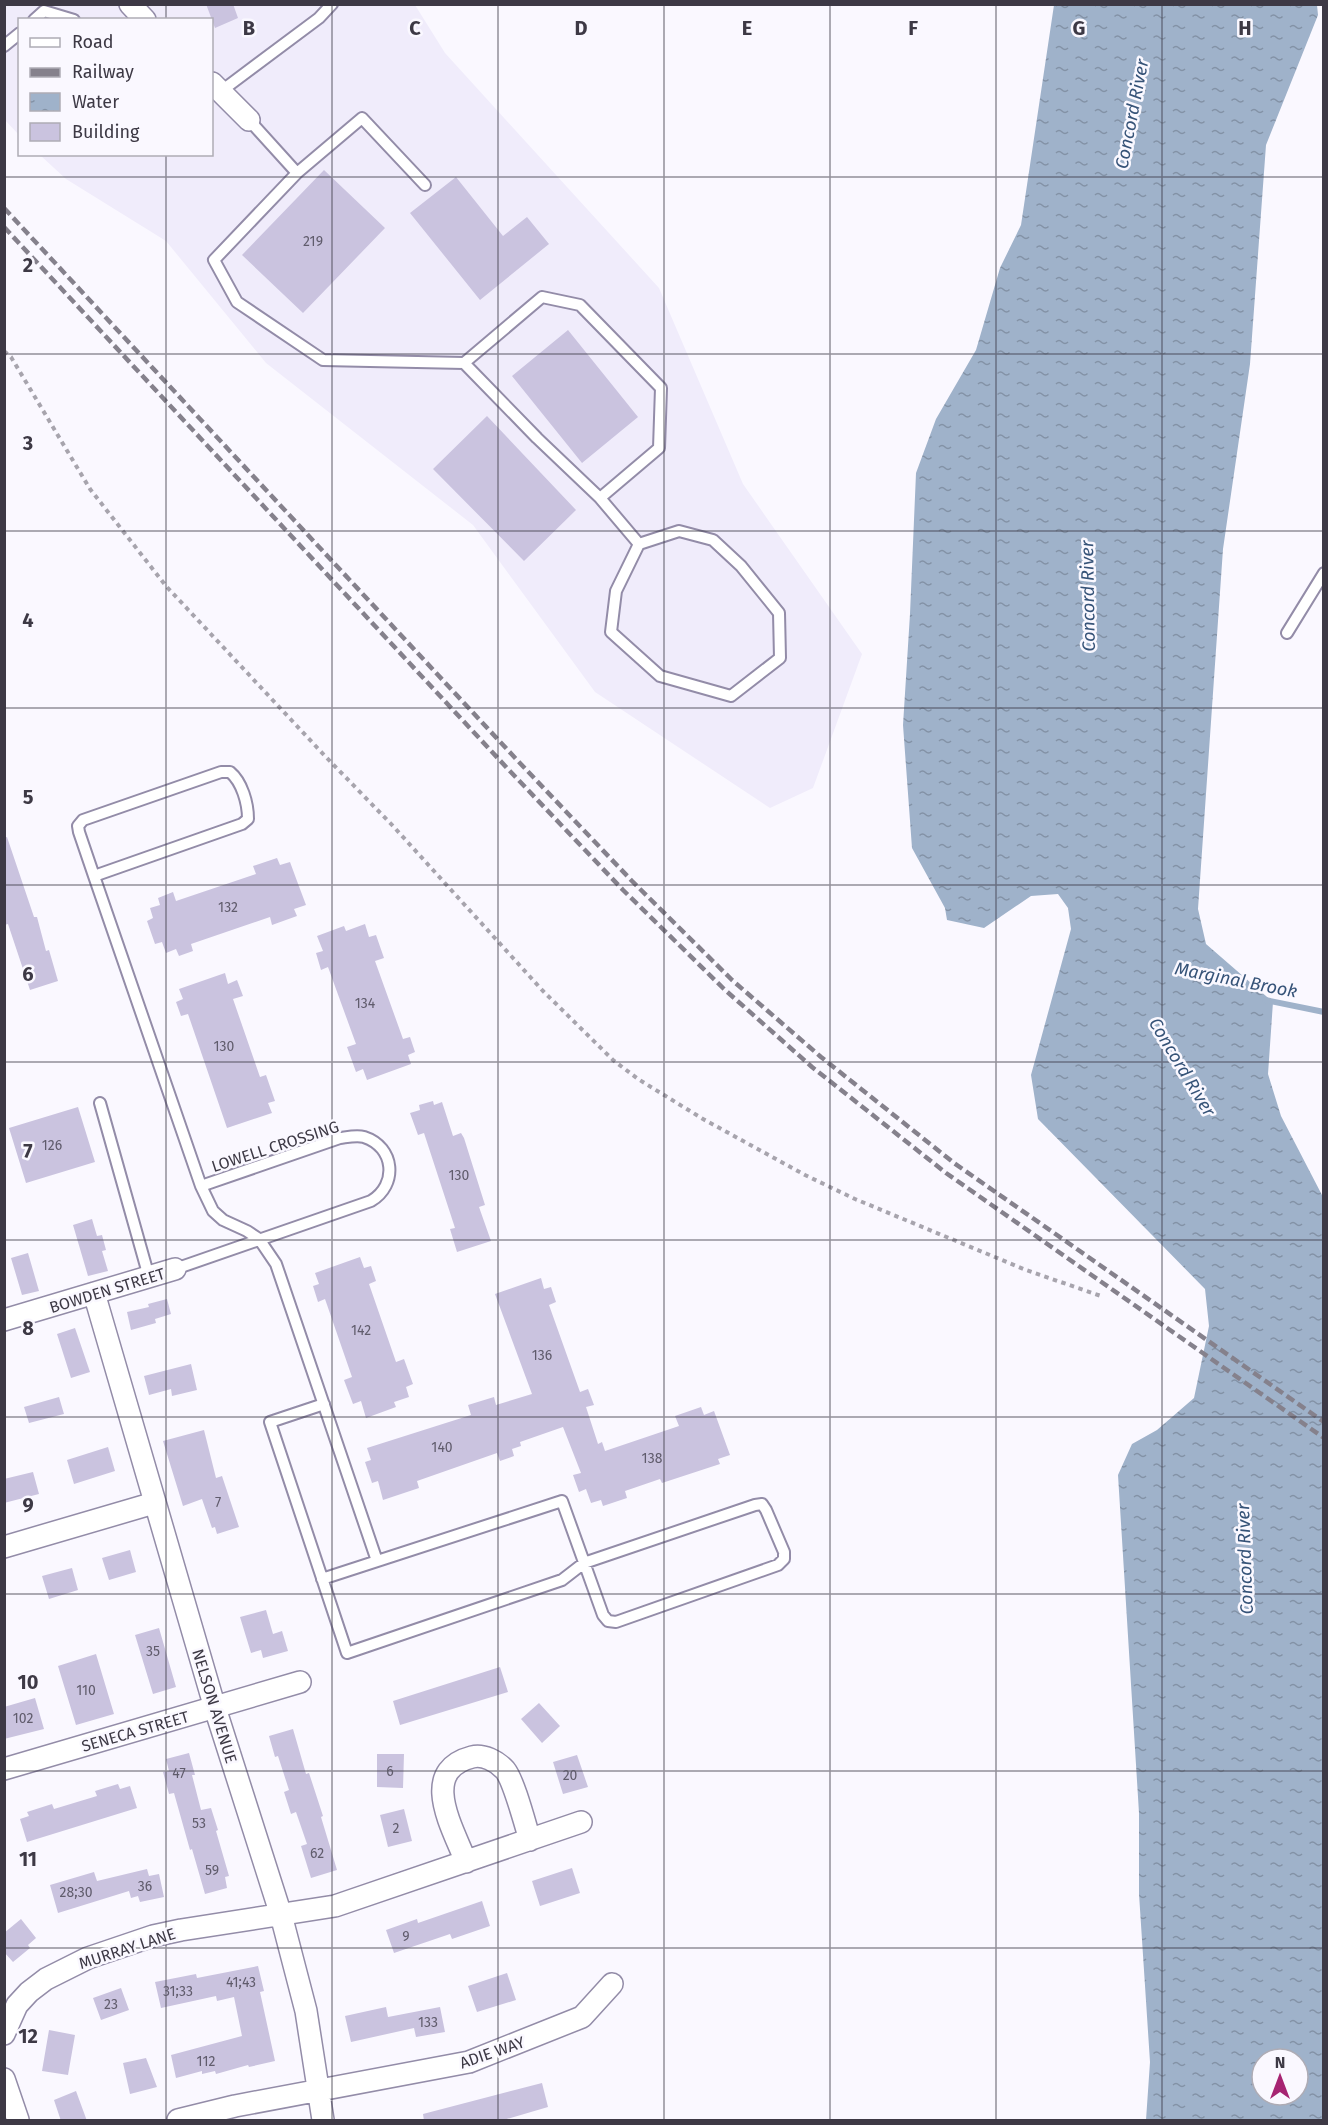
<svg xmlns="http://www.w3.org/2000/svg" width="1328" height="2125" font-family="'Fira Sans',sans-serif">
<defs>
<pattern id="water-ripples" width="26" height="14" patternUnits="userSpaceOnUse" patternTransform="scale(1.5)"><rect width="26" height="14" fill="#9fb2ca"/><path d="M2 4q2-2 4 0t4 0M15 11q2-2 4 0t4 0" fill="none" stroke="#8392a6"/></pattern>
</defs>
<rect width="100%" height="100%" fill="#faf8ff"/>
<!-- built -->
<path fill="#f0ecfb" d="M4,5H415L445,53L659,288L743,484L862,654L813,788L770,808L595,692L473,525L266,363L166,241L66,179L40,155L212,154V20H20L19,135L5,120Z"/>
<!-- water -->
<path fill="url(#water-ripples)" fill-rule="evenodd" d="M1054,5H1317L1318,15L1266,145L1250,364L1223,549L1198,909L1206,944L1273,1002L1268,1074L1281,1116L1323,1197V2120H1146L1150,2062L1139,1894V1813L1118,1475L1132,1444L1157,1430L1194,1398L1209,1326L1205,1289L1038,1119L1031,1075L1071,929L1068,908L1058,894L1031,896L984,928L947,920L945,908L912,848L903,725L910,614L916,473L936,419L976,350L1000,268L1021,225ZM1262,2059H1298V2095H1262Z"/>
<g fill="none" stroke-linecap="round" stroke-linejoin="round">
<!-- stream -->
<path stroke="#9fb2ca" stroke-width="6" d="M1265,1000L1324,1012"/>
</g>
<!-- building -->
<path fill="#cac3df" d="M206,4H233L238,18L215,28Z
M324,170L385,228L303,313L242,255Z
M456,177L503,236L527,217L549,244L480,300L410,213Z
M568,330L638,417L582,463L512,376Z
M487,416L576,510L524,561L433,469Z
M7,837L34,917H37L46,951L49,950L58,981L30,990L8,924L4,925V838Z
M277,858L280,865L290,862L297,881L306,905L294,909L297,916L272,925L270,917L191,944L193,951L179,956L176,949L166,953L162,942L155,944L147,921L153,918L150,908L160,905L158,898L173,892L176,901L256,874L253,866Z
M365,924L369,937L376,935L384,958L375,961L403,1039L410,1037L415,1052L408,1055L411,1064L367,1080L363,1069L356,1072L347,1047L356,1044L328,967L321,970L316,953L323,951L317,936L344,926L346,931Z
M225,973L228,984L237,980L243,996L233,999L260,1077L266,1075L275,1101L268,1103L272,1113L227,1128L188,1014L181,1016L176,1002L183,999L179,989Z
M433,1101L434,1105L442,1102L453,1136L461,1133L464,1138L485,1205L479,1207L491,1241L457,1252L450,1229L455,1228L424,1133L418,1135L410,1113L420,1110L419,1105Z
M78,1107L95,1162L26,1183L9,1128Z
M92,1219L97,1236L102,1235L106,1250L102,1251L108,1271L88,1276L73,1225Z
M28,1253L39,1291L22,1295L11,1258Z
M360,1257L364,1268L371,1266L376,1281L369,1284L396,1362L404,1359L413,1384L406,1387L409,1397L394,1402L396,1407L366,1418L361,1401L353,1404L344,1380L352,1377L325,1299L318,1302L313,1286L319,1284L315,1273Z
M541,1278L544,1289L551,1287L556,1302L549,1305L580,1392L588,1389L594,1405L586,1407L598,1444L602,1442L605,1451L679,1426L675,1416L701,1407L704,1415L714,1411L730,1455L718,1459L720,1464L662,1483L660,1479L625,1491L627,1498L603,1506L601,1500L591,1503L586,1489L579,1492L573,1475L581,1473L563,1427L520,1442L521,1446L512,1449L514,1456L500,1461L497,1453L417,1481L419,1488L383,1500L378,1481L372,1483L365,1462L371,1460L367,1448L471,1415L468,1405L494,1397L496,1405L532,1394L495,1294Z
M167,1299L171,1314L155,1319L156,1323L131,1330L127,1312L149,1307L148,1304Z
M75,1328L90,1372L71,1378L57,1334Z
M191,1364L197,1390L172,1396L171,1389L149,1395L144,1376Z
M59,1397L64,1414L29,1423L24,1407Z
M204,1430L216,1478L222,1476L239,1527L217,1534L215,1527L212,1528L202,1499L183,1506L163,1441Z
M108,1447L115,1471L74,1484L67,1460Z
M33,1472L39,1494L4,1503V1479Z
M130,1550L136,1572L109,1580L102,1558Z
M72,1568L78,1590L49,1599L42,1576Z
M266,1610L273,1634L282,1631L288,1651L263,1658L261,1650L251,1653L240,1617Z
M159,1628L176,1687L153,1694L135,1635Z
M96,1654L114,1714L76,1725L58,1666Z
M500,1667L508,1692L400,1725L393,1701Z
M35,1698L44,1729L4,1739V1707Z
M539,1703L560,1726L542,1743L521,1719Z
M293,1729L306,1774L309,1773L323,1816L321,1817L337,1870L311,1878L301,1846L307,1844L296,1812L291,1814L284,1792L289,1790L278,1756L275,1757L269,1736Z
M189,1753L195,1775H192L201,1810L211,1808L218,1830L216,1831L229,1876L225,1877L227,1888L205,1894L192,1849L190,1850L174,1793L169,1794L163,1772L169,1771L166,1759Z
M377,1754H404L403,1788L377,1787Z
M577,1755L588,1787L563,1794L553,1762Z
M118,1784L120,1789L130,1786L137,1808L27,1842L20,1819L29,1816L27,1812L52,1804L54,1809L97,1796L95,1791Z
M404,1809L412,1841L388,1847L380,1815Z
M572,1868L580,1893L540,1906L532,1881Z
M147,1869L149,1876L159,1874L164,1897L140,1902L138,1896L131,1898L129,1891L58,1913L50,1885L94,1872L97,1881Z
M482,1901L490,1926L452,1939L450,1934L394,1953L386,1930L417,1919L418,1923Z
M21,1919L36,1938L28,1945L30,1948L13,1962L4,1952V1933Z
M258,1966L264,1991L260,1992L275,2061L249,2067L248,2065L216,2074L215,2071L202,2074V2071L176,2078L171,2055L242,2036L234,1997L217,2001L216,1996L161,2008L155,1982L196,1974L197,1978Z
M507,1973L516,2000L477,2012L468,1986Z
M121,1988L129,2010L101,2020L93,1998Z
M386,2007L388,2017L440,2007L445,2032L416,2037L414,2028L351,2042L345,2016Z
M49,2030L75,2035L68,2075L42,2071Z
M146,2058L157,2087L130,2094L123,2063Z
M542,2083L548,2107L500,2121H424L423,2114Z
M76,2091L87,2121H61L54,2100Z"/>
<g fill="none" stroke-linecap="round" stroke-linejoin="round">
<defs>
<path id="lane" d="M34,20L44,11L74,20
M4,46L20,33
M220,92L319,18L332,4
M249,120L297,173L362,118L425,185
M297,173L214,260L237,302L323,360L464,363L537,438L600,498L639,544L616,591L611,632L660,676L731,696L780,658L779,613L741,566L713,540L679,531L639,544
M464,363L542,297L580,305L661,388L659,448L600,498
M1287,633L1324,573
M94,876L242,824L248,819C248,803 242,782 230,772H221L83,820L78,826L79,832L94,876L201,1186L213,1211L223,1220L247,1231L259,1239L276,1264L377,1561
M100,1103L149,1277
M175,1269L371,1201C398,1185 395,1147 364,1137C357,1135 348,1137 340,1138L201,1186
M322,1579L562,1501L603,1615L608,1621L616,1622L778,1565L784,1559V1552L766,1510L762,1504L755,1505L584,1563L562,1580L347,1653L270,1422L324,1404"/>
<path id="street" d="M130,4L145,20
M212,83L249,120
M94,1293L215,1708L281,1915L306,2011L323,2120
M4,1320L175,1269
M4,1547L154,1503
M4,1769L300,1682
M466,1862C453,1828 418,1771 472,1757C483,1754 497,1761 505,1770C514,1781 525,1824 530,1840
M4,2034L17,2005L29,1992L46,1979L88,1958L153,1936L181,1930L335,1906L581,1822
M4,2079L18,2120
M178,2120L235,2106L469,2062L582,2017L612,1984"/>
</defs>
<!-- lane casing -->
<use href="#lane" stroke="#938ca8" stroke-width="14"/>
<!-- street casing -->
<use href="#street" stroke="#938ca8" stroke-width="24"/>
<!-- path -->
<path stroke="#a7a4ad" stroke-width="4" stroke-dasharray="4.5 4.5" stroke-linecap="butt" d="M4,351L11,357L90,489L166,586L325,756L393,826L543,991L613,1060L638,1079L703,1119L805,1175L855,1199L1026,1270L1101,1296"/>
<!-- lane -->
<use href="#lane" stroke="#fff" stroke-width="10"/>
<!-- street -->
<use href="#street" stroke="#fff" stroke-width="21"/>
<!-- rail -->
<path stroke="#85818c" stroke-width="4.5" stroke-dasharray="9 4.5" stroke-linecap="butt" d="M4,208L517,760L632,881L732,980L821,1057L954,1163L1324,1422
M4,227L507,768L623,890L724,989L812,1067L946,1173L1324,1438"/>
</g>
<!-- grid -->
<path fill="none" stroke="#3d3945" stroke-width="1.5" stroke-opacity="0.55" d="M166,4V20M332,4V2120M498,4V2120M664,4V2120M830,4V2120M996,4V2120M1162,4V2120M166,154V2120M4,177H1324M4,354H1324M4,531H1324M4,708H1324M4,885H1324M4,1062H1324M4,1240H1324M4,1417H1324M4,1594H1324M4,1771H1324M4,1948H1324"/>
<g text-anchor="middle" stroke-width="5" stroke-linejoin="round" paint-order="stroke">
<!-- number labels -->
<g font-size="14" fill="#605c6c">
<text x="313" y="246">219</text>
<text x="228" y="912">132</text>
<text x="365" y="1008">134</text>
<text x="224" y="1051">130</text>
<text x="52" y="1150">126</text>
<text x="459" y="1180">130</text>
<text x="361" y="1335">142</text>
<text x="542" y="1360">136</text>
<text x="442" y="1452">140</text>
<text x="652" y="1463">138</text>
<text x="218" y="1507">7</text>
<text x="153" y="1656">35</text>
<text x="86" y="1695">110</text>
<text x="23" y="1723">102</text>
<text x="390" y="1776">6</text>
<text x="179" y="1778">47</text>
<text x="570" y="1780">20</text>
<text x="199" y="1828">53</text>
<text x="396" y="1833">2</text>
<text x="317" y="1858">62</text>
<text x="212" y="1875">59</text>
<text x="145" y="1891">36</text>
<text x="76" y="1897">28;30</text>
<text x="406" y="1941">9</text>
<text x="241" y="1987">41;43</text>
<text x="178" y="1996">31;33</text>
<text x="111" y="2009">23</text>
<text x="428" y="2027">133</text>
<text x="206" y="2066">112</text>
</g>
<!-- street labels -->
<g font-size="16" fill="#3d3945" stroke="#faf8ff">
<text transform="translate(275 1146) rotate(-18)" y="6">LOWELL CROSSING</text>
<text transform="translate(107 1290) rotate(-17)" y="6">BOWDEN STREET</text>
<text transform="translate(215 1706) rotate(73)" y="6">NELSON AVENUE</text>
<text transform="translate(135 1731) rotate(-16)" y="6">SENECA STREET</text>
<text transform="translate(127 1948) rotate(-18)" y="6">MURRAY LANE</text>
<text transform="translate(492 2052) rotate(-19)" y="6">ADIE WAY</text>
</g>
<!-- water labels -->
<g font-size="18" font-style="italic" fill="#365378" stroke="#faf8ff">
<text transform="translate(1132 114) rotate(-79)" y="6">Concord River</text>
<text transform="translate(1088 596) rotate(-91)" y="6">Concord River</text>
<text transform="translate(1236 980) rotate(11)" y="6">Marginal Brook</text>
<text transform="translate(1182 1067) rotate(59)" y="6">Concord River</text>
<text transform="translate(1245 1559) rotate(-92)" y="6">Concord River</text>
</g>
</g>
<g font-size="20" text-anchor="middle" font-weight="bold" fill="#3d3945" stroke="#faf8ff" stroke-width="5" stroke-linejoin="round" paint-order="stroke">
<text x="249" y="35">B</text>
<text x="415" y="35">C</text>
<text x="581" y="35">D</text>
<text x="747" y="35">E</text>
<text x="913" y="35">F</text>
<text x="1079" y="35">G</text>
<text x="1245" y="35">H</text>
<text x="28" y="272">2</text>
<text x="28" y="450">3</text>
<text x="28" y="627">4</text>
<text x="28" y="804">5</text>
<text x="28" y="981">6</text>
<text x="28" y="1158">7</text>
<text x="28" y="1335">8</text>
<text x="28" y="1512">9</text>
<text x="28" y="1689">10</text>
<text x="28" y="1866">11</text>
<text x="28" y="2043">12</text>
</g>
<!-- border -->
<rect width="1328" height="2125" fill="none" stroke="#3d3945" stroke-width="12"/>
<!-- legend -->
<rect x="18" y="18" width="195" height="138" fill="#faf8ff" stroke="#aeacb5" stroke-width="1.5"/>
<rect x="30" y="38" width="30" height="9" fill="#ffffff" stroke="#aeacb5" stroke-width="1.5"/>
<text x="72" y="48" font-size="18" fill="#3d3945">Road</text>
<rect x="30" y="68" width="30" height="9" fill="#85818c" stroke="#aeacb5" stroke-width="1.5"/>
<text x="72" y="78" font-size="18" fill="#3d3945">Railway</text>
<rect x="30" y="93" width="30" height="18" fill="url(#water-ripples)" stroke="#aeacb5" stroke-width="1.5"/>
<text x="72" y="108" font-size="18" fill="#3d3945">Water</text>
<rect x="30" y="123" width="30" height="18" fill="#cac3df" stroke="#aeacb5" stroke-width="1.5"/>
<text x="72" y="138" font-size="18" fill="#3d3945">Building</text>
<!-- north arrow -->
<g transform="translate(1280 2077)"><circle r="28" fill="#faf8ff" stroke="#aeacb5" stroke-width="1.5"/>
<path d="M0-4.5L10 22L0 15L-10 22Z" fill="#a62472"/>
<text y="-9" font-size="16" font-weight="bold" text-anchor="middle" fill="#3d3945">N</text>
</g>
</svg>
